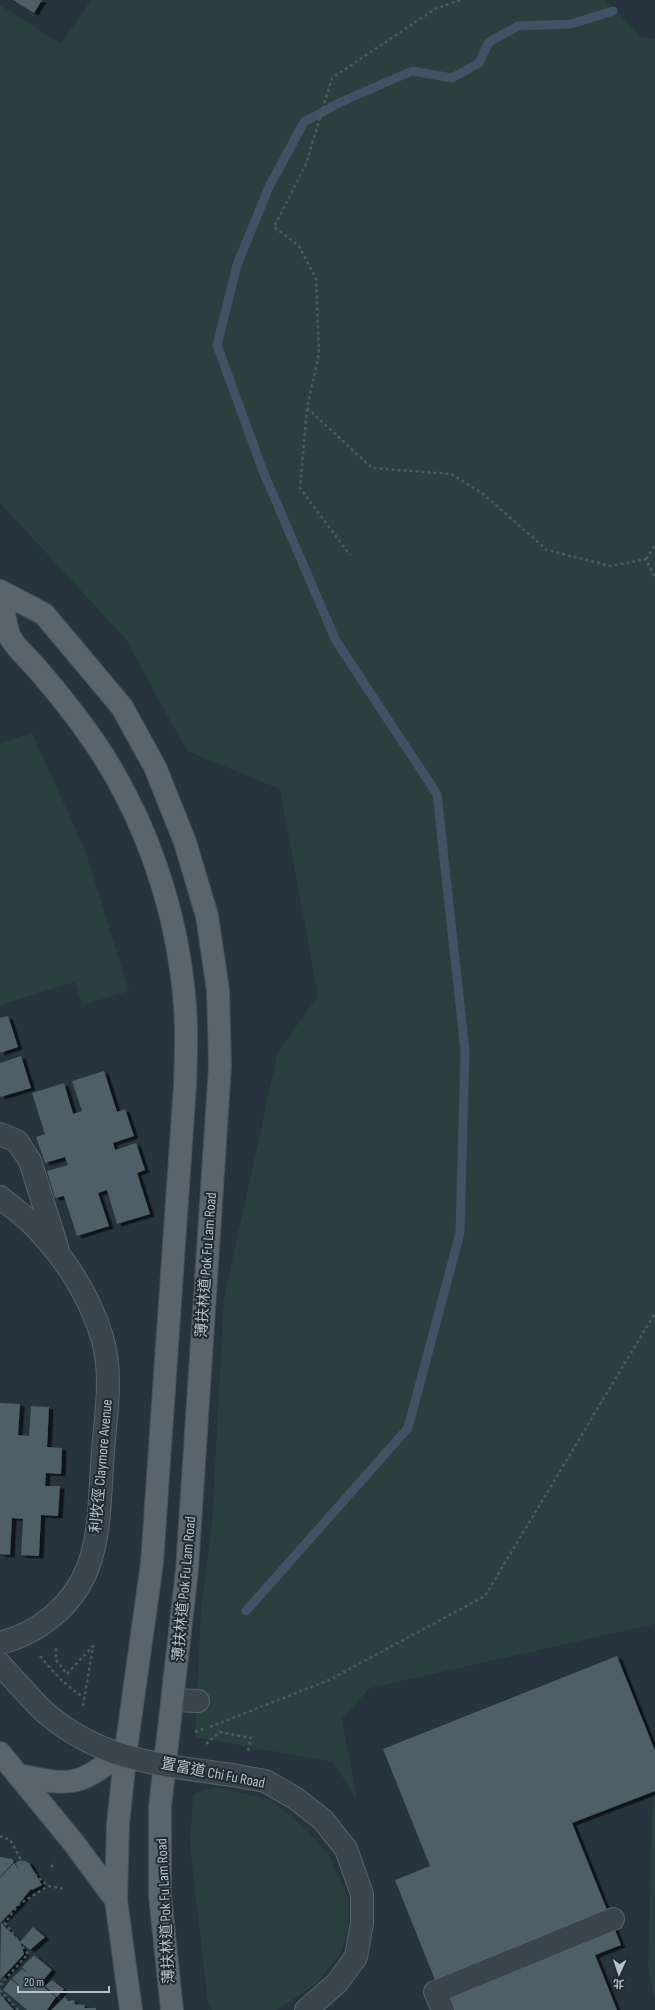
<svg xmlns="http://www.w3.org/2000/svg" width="655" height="2010" font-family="'Sofia Sans Condensed','Noto Sans TC',sans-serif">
<defs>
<filter id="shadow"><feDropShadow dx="4.5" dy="2.5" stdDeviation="0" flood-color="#0009"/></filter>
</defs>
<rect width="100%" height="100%" fill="#27333d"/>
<!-- green -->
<path fill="#2a403f" d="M91,0H605L640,36L655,39V1624L370,1688L342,1719L357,1800L333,1762L195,1737L201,1609L212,1525L224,1298L278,1052L318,996L280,789L187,751L125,638L0,503V5L61,44Z
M32,733L85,850L129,991L82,1005L75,982L0,1005V743Z
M655,1720V2001L648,1967Z
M220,1788L268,1799L294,1818L328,1853L348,1897V1928L342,1951L317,1983L280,2008L276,2010H212L208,2004L190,1846L193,1795L204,1789Z"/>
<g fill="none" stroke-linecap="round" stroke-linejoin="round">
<!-- stream -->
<path stroke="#3f5364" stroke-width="9" d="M246,1611L408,1428L460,1233L465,1051L437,794L336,641L263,471L217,345L237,265L269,187L304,122L341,102L412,71L452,78L479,63L489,42L518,26L571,24L613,11"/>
</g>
<!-- building -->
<path fill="#505e67" filter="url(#shadow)" d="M13,0H42L34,13Z
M8,1016L18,1047L0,1053V1018Z
M21,1056L31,1088L0,1097V1063Z
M104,1071L117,1112L125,1109L134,1136L113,1143L115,1150L136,1143L145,1170L137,1173L150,1214L117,1224L107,1190L98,1193L109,1226L77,1236L64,1196L55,1198L47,1171L68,1165L65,1157L45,1163L36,1137L45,1134L32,1093L64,1083L73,1114L82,1111L72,1081Z
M0,1403L20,1404L18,1435L29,1436L31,1406L49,1407L47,1447L62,1448L61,1474L46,1473L45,1486H60L58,1516L41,1515L39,1556L21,1555L23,1519L12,1518L10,1555L0,1554Z
M617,1656L655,1751V1791L572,1823L621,1945L595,1955L617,2010H447L395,1880L430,1866L383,1749Z
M0,1857L12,1859L14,1862L0,1877Z
M22,1860L29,1863L42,1885L32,1890L31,1889L18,1905L0,1923V1878L14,1863L21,1872L15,1863Z
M1,1923L20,1941L24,1954L0,1980Z
M33,1927L45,1937L30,1950L20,1942Z
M34,1955L52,1970L40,1984L56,1997L47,2010H27L12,1997L18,1989L12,1997L3,1990L11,1979L21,1988L12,1978L22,1969L27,1973L22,1967Z
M52,1980L64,1989L57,1997L45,1986Z
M0,1994L14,2010H0Z
M65,1997L68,2001L74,2000L75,2004L85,2005L84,2008H96V2010H51Z"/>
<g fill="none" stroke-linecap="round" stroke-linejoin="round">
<defs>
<path id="minor" d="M0,1134L17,1141L30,1161L57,1247
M0,1197C10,1206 21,1213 30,1222C62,1253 89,1294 102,1337C113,1374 106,1412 103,1451C100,1487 101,1534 88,1567C73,1606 39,1633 0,1643
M0,1664L17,1683
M173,1700L198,1701
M232,1775L265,1781L295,1798L323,1820L346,1849L362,1894V1923L356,1957L337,1983L306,2010
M443,2010L435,1992L613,1919"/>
<path id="major" d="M0,591L44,614L122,707L155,767L185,842L207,916L218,990L220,1066L187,1570L160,1807V1895L172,2010
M1,592C3,603 5,627 10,637C14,646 32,662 39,671C59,694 78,718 95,743C147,820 178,913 185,1006C187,1032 186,1059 185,1085L152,1563L126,1749L118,1824L116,1900L131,2010
M0,1753L73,1842L116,1900
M19,1775C76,1788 81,1784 126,1749"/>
</defs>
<!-- minor casing -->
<use href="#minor" stroke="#59636b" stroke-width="24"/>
<!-- major casing -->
<use href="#major" stroke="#444e56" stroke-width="24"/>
<!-- path -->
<path stroke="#495c5c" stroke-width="2.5" stroke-dasharray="3 3" stroke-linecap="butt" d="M460,0L435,9L332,78L306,164L274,227L299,246L316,279L319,353L307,408L372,468L451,474L482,493L547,550L611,566L646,559L655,578
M307,409L300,488L350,555
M646,559L655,545
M56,1648V1660L67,1674L93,1646L83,1706
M40,1656C53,1672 67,1687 85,1698
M210,1727L329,1680L485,1596L655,1313
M195,1732L206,1728
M206,1744L220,1732L251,1738L248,1751
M0,1837L3,1836L11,1841L23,1864L48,1886L65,1889
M51,1867L55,1862
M0,1985L28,1954L5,1923L18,1905L48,1886
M0,1990L18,2010"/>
<!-- minor -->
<use href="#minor" stroke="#3b454d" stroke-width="22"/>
<!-- major -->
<use href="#major" stroke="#59646d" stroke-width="22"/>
<defs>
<path id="minor-bridge" d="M17,1683C27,1693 36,1705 47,1714C102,1761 163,1765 232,1775"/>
</defs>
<!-- minor-bridge casing -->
<use href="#minor-bridge" stroke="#59636b" stroke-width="24" stroke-linecap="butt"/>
<!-- minor-bridge -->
<use href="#minor-bridge" stroke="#3b454d" stroke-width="22"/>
</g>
<g text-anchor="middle" stroke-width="4" stroke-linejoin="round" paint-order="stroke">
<!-- street labels -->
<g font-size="15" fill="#b7c0c8" stroke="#202a32">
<text transform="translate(206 1265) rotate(-86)" y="5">薄扶林道 Pok Fu Lam Road</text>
<text transform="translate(101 1466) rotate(-85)" y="5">利牧徑 Claymore Avenue</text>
<text transform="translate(184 1589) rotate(-85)" y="5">薄扶林道 Pok Fu Lam Road</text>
<text transform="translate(213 1773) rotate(11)" y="5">置富道 Chi Fu Road</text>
<text transform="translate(165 1911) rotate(-93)" y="5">薄扶林道 Pok Fu Lam Road</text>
</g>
</g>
<!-- north arrow -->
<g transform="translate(619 1974) rotate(183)" stroke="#202a32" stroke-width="3" paint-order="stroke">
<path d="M0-3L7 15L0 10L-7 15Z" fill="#b7c0c8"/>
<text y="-6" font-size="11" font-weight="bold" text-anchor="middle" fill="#b7c0c8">北</text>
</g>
<!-- scale -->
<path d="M18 1986v6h91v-6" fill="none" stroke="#b7c0c8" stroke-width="2"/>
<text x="24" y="1986" font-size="12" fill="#b7c0c8" stroke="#202a32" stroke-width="3" paint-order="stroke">20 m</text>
</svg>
